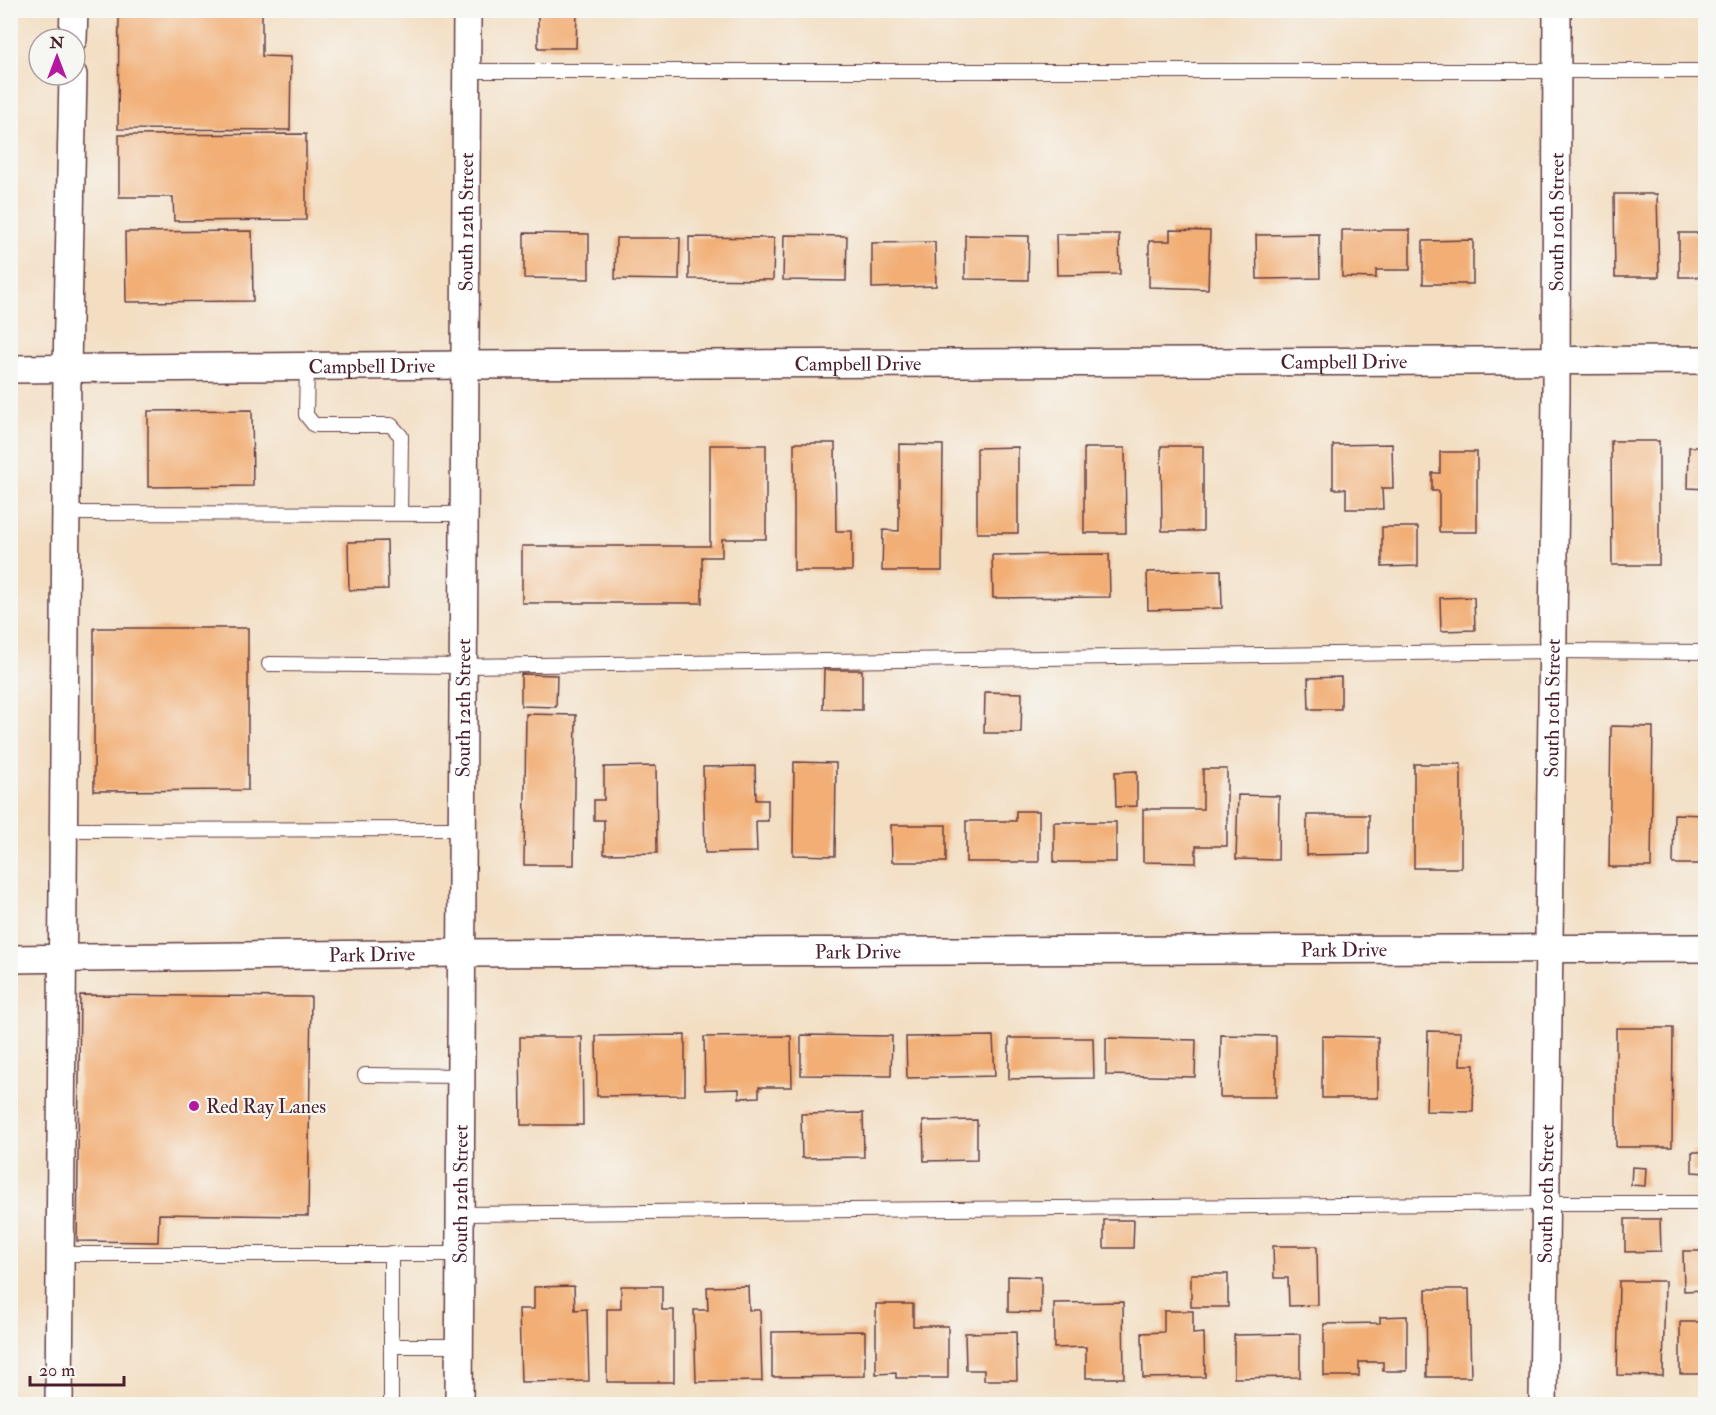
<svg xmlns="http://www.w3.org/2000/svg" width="1716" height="1415" font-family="'IM FELL Double Pica',serif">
<rect width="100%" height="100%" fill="#f6f6f2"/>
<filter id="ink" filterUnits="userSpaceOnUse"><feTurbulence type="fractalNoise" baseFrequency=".0167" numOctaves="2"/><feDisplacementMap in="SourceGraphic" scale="12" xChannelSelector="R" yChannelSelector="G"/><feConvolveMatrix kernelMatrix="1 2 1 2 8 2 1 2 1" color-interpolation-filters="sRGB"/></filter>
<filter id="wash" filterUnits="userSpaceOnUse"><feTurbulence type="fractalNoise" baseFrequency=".008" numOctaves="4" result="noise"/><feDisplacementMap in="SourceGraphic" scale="24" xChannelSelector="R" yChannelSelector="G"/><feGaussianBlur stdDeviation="1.35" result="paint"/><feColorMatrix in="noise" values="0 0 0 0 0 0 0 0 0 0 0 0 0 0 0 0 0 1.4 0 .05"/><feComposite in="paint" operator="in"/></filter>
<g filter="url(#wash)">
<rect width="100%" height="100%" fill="#f3dec2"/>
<g id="blocks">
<!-- building -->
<path fill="#f2ae74" d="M119,10H262V56L291,57L290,130L118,129Z
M538,10H577L576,48H538Z
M306,134V220L174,221L173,197H119V135Z
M1614,194H1657L1659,277H1615Z
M1170,230L1210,231L1208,289L1149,287V241H1170Z
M1342,230H1410V270H1376V278L1342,277Z
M252,231L253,301L126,302L125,232Z
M524,233L589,234V279L524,278Z
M1679,233H1706V277H1679Z
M1056,234H1119L1120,274L1057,275Z
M1319,234L1320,278L1257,279L1256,235Z
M784,235L847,236L846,281L783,280Z
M965,235L1029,236L1028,280L965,279Z
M689,237L774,238L773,280L689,279Z
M616,238H680L679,280L615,279Z
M1473,240V284H1423V241Z
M935,242L936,286L872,288V243Z
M252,410L253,486L148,487V411Z
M1611,441H1659V565H1612Z
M794,443H835L836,531H852V571H794Z
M899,444L943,445L942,571H882L883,530L899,531Z
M1392,444L1393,488H1382L1383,509H1346V489H1333V445Z
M710,445H766V539H722V557H702V603H522V546H710Z
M1161,446H1203V531H1162Z
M1018,447V533H977V448Z
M1689,447H1706V489L1688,488Z
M1084,448H1125L1126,533H1084Z
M1440,452H1477V532H1439V491H1432V473H1440Z
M1382,527H1418V566L1382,567Z
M387,541L388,589L349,590L348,542Z
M1109,554L1110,597L993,598L992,555Z
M1221,570L1222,608L1148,610L1147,572Z
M1474,597L1475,630L1441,631L1440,598Z
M94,628H248V790L94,791Z
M824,670H862V710L823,709Z
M521,674L557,675L556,707L521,706Z
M1341,677V709H1309L1308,678Z
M985,692L1022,693L1021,733H984Z
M526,714L576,715L574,865H524Z
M1611,726L1653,727L1651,867H1609Z
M794,762L836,763L835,856L793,855Z
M1414,764H1461V868H1414Z
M656,766L657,853L604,854V820H594V800H604V767Z
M755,766L756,800H768V821H756L757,852L705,853L703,767Z
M1203,769H1227V846H1196V863L1143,862V809H1203Z
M1137,771V806L1116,807L1115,772Z
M1238,795L1279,796L1278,860L1236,859Z
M1016,811H1039V862H966V821H1016Z
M1674,814L1706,815V864H1673Z
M1307,815H1369V854L1307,855Z
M1054,822H1116V862H1054Z
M891,825H946V862H892Z
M80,995L311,997L308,1216L159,1214L158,1242L77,1241Z
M1616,1028H1673L1672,1147H1616Z
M1428,1031L1461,1032L1460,1065H1474L1473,1112L1426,1111Z
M685,1035V1095L597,1096L596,1036Z
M801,1035L892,1036L891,1076L801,1075Z
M1221,1035L1276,1036V1097H1220Z
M791,1036L792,1087H759V1097L739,1098V1089L705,1090L704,1037Z
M993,1036L995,1076L907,1078L906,1037Z
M1322,1036L1378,1037V1098H1322Z
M520,1037H582L583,1125H521Z
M1009,1038H1093L1094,1078L1009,1079Z
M1106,1038L1196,1040L1195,1077L1106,1075Z
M863,1113L864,1157L802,1158L801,1114Z
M977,1120V1160L924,1161L923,1121Z
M1692,1152H1706V1173L1692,1172Z
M1632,1167L1646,1168L1645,1186L1631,1185Z
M1625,1219H1660L1661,1251L1625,1252Z
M1104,1220H1134L1133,1248H1104Z
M1273,1246H1317L1318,1305L1289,1306L1288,1278H1274Z
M1683,1251H1706V1290L1684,1291Z
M1191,1274H1228V1307H1191Z
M1008,1276L1041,1277V1313L1008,1312Z
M1619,1281H1665L1663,1376L1617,1375Z
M574,1286L575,1310L587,1309L589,1381L521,1382L519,1309H534V1287Z
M621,1286H662V1310H674V1382H607V1309H621Z
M748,1286L749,1310H760L762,1381L696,1382L694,1310H708L707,1287Z
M1426,1289H1469L1471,1377H1427Z
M1123,1302L1124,1378H1086V1347L1054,1348V1303Z
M876,1304H913V1326H948V1378H896V1373L876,1374Z
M1164,1311H1193V1334L1204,1333L1205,1377L1143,1378L1142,1333L1164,1332Z
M1407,1316V1371H1383V1362H1359V1376H1324V1324L1380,1323V1317Z
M1680,1322H1706V1374H1680Z
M865,1331V1376L772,1377V1332Z
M1016,1332L1017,1380H984V1370H966L965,1333Z
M1300,1334V1377L1234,1378V1335Z"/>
</g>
</g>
<g filter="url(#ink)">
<use href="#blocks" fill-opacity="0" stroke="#633c42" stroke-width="1.5"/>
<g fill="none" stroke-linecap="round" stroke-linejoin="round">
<defs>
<path id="service" d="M467,71H1706
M307,366L306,415L314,425H391L401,436L400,514
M66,513L465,514
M269,664L464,666L1552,651L1706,652
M64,830L463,829
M365,1075L461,1076
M460,1214L1546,1203H1706
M391,1253V1404
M60,1254H460
M391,1346H460"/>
<g id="minor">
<path d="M73,39L74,10"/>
<path id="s1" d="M10,369L466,365L1706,360"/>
<path id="s2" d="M10,959L462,953L1706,948"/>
<path d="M59,1404L67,369L73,75"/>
<path id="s3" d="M459,1404L467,10"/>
<path id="s4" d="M1543,1404L1556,397L1557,10"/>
</g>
</defs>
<!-- service casing -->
<use href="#service" stroke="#633c42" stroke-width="16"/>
<!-- minor casing -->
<use href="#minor" stroke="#633c42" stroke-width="30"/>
<!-- service -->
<use href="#service" stroke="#fff" stroke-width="14"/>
<!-- minor -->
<use href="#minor" stroke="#fff" stroke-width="27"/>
</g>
</g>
<!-- markers -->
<circle fill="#b5179e" stroke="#f6f6f2" stroke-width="2" cx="194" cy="1106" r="6"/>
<g text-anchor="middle" stroke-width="4.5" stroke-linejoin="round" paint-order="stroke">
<!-- street labels -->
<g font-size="20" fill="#4a1f2b" stroke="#f6f6f2">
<text dy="7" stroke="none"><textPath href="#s3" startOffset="1182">South 12th Street</textPath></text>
<text dy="7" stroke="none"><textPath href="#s4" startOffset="1182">South 10th Street</textPath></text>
<text dy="7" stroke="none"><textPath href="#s1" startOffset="1334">Campbell Drive</textPath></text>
<text dy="7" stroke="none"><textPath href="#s1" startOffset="848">Campbell Drive</textPath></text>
<text dy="7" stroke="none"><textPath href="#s1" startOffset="362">Campbell Drive</textPath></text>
<text dy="7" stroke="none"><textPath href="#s3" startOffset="696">South 12th Street</textPath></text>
<text dy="7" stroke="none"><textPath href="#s4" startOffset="696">South 10th Street</textPath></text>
<text dy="7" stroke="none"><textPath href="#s2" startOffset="1334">Park Drive</textPath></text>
<text dy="7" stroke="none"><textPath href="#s2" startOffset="848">Park Drive</textPath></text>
<text dy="7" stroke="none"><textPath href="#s2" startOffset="362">Park Drive</textPath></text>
<text dy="7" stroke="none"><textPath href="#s3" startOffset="210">South 12th Street</textPath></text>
<text dy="7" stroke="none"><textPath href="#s4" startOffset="210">South 10th Street</textPath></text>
</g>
<!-- poi labels -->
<g font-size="20" fill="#4a1f2b" stroke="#f6f6f2" text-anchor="start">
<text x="206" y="1113">Red Ray Lanes</text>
</g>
</g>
<!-- margin -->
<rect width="1716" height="1415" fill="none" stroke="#f6f6f2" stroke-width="36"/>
<!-- north arrow -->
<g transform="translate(57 57)"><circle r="28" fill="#f6f6f2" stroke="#b1a0a2" stroke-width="1.5"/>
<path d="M0-4.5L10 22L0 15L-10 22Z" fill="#b5179e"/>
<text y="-9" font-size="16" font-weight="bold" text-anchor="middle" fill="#4a1f2b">N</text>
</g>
<!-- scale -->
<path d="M30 1376v9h94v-9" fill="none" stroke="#4a1f2b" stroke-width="3"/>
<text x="39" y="1376" font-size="18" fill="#4a1f2b" stroke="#f6f6f2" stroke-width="4.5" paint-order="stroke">20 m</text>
</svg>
